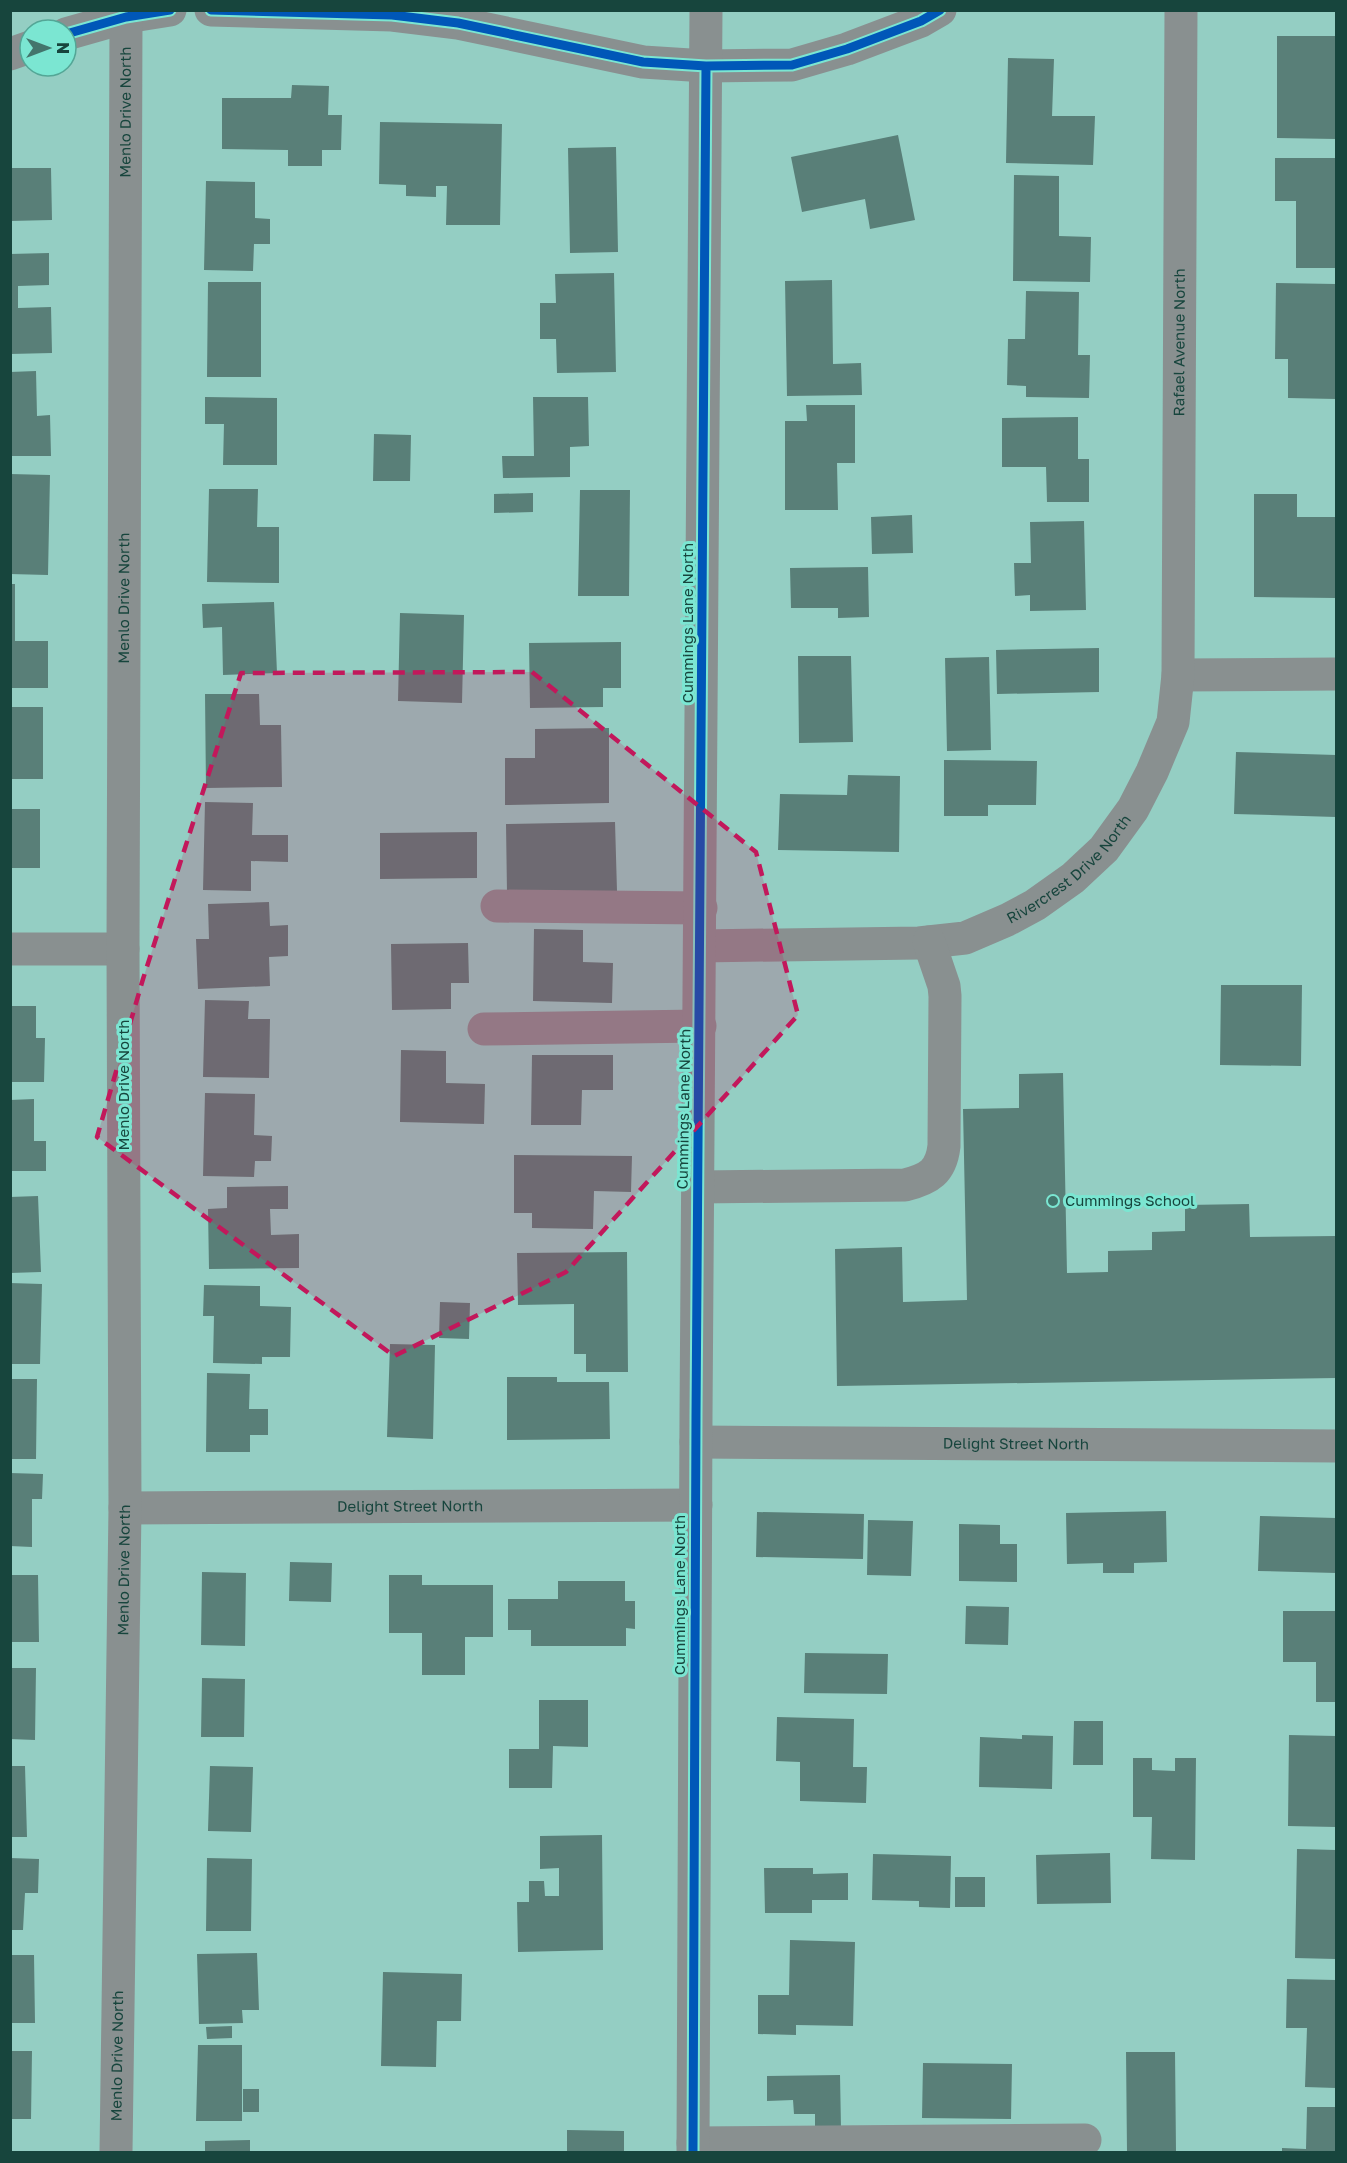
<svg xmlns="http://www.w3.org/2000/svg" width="1347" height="2163" font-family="'Golos Text',sans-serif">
<rect width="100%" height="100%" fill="#94cec3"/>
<!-- building -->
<path fill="#597f78" d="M1277,36H1336V139L1277,138Z
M1008,58L1054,59L1052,116H1095L1093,165L1006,163Z
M292,85L329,86L328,115H342L341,150H322V166H288V150L222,149V98H291Z
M380,122L502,124L500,225H446L447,186H436V197L406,196V185L379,184Z
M898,135L915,220L870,229L865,199L802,212L791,157Z
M616,147L618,252L570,253L568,148Z
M1275,158H1336V268H1296V201H1275Z
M10,168H51L52,220L10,221Z
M1014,175L1059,176V236L1091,237L1090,282L1013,281Z
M206,181L255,182V218L270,219V244H254L253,271L204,270Z
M49,253V285L18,286V308L51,307L52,353L10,354V254Z
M614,273L616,372L557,373L556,339H540V303H556L555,274Z
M832,280L833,364L861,363L862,395L787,396L785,281Z
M208,282H261V377H207Z
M1276,283L1336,284V399L1288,398V359H1275Z
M1026,291L1079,292L1078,355H1090L1089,398L1026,397V386L1007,385L1008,339H1025Z
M36,371L37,416L50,415L51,456H10V372Z
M205,397L277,398V465H223L224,424H205Z
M533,397H588L589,446L570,447V477L503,478L502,456H534Z
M806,405H855V463H837L838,510H785V421H807Z
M1078,417V459H1089V502H1047L1046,467H1002V418Z
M374,434L411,435L410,481H373Z
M10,474L50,475L48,575L10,574Z
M209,489H258L257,527H279V583L207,582Z
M580,490H630L629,596H578Z
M533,493V512L494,513V494Z
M1254,494H1297V517H1336V598L1254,597Z
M912,515L913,553L872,554L871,517Z
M1084,521L1086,610L1030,611V595L1015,596L1014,563H1031L1030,522Z
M868,567L869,617L838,618V608H791L790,568Z
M10,584H15V641H48V688H10Z
M274,602L277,673L223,675L222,627L203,628L202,604Z
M400,613L464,615L462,703L398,701Z
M621,642V688H603V707L530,708L529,643Z
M1099,648V692L997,694L996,650Z
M798,656H851L853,742L799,743Z
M989,657L991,750L947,751L945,658Z
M205,694H259L260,725H281L282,787L206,788Z
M10,707H43V779H10Z
M609,728V803L505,805V758H535V729Z
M1236,752L1336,755V817L1234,814Z
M944,760L1037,761L1036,805H988V816H944Z
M848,775L900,776L899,852L778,850L780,794L847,795Z
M205,802L253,803L252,835H288V862L251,861V891L203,890Z
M10,809H40V868H10Z
M615,822L617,891L507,893L506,824Z
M477,832V878L380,879V833Z
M269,902L270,926L288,925V956L269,957L270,986L198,989L196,939H209L208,904Z
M534,929L583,930V962L613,963L612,1003L533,1001Z
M468,943L469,983H451V1009L392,1010L391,944Z
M1221,985H1302L1301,1066L1220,1065Z
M205,1000L249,1001L248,1019H270L269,1078L203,1077Z
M10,1006H36V1038H45L44,1082H10Z
M401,1050L446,1051V1083L485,1084L484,1124L400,1122Z
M532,1055H613V1090H582L581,1125H531Z
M1063,1073L1067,1273L1108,1272V1251L1152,1250V1232L1185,1231V1205L1249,1204L1250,1237L1336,1236V1378L837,1386L835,1249L902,1247L903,1302L967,1300L963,1109L1019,1108V1074Z
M205,1093L255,1094L254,1135L272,1136L271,1161H255L254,1177L203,1176Z
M34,1099V1141H46V1171H10V1100Z
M514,1155L632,1156L631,1192L594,1191L593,1229L532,1228V1213H514Z
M288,1186V1209H270L271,1235L299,1234V1268L209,1269L208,1209L227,1208V1187Z
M38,1196L41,1272L10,1273V1197Z
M627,1252L628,1372H586V1354H574V1304L518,1305L517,1253Z
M10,1283L42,1284L40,1364H10Z
M204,1285L260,1286V1306L291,1307L290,1357H262V1364L213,1363L214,1316H203Z
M440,1302L470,1303L469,1339L439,1338Z
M390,1344L435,1345L433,1439L387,1437Z
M207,1373L250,1374L249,1409H268V1435H250V1452H206Z
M507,1377H557V1382H609L610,1439L507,1440Z
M10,1379H37L36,1459H10Z
M10,1473L43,1474L42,1499H32V1547L10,1546Z
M1166,1511L1167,1562L1134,1563V1573H1103V1563L1067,1564L1066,1513Z
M757,1512L864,1514L863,1559L756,1557Z
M1260,1516L1336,1518V1573L1258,1571Z
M868,1520L913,1521L911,1576L867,1575Z
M959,1524L1000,1525V1544H1017V1582L959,1581Z
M290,1562L332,1563L331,1602L289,1601Z
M202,1572L246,1573L245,1646L201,1645Z
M10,1575H38L39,1642H10Z
M389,1575H422V1585H493V1637H465V1675H422V1633H389Z
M558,1581H625V1601H635V1629L626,1628V1646H531V1630H508V1599H558Z
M966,1606L1009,1607L1008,1645L965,1644Z
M1283,1611H1336V1702H1316V1662H1283Z
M805,1653L888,1654L887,1694L804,1693Z
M10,1668H36L35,1740L10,1739Z
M202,1678L245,1679L244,1737H201Z
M539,1700H588V1747L553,1746L552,1788H509V1749H539Z
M777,1717L854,1719L853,1767H867L866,1803L800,1801V1762L776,1761Z
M1074,1721H1103V1765H1073Z
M1022,1735L1053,1736L1052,1789L979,1787L980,1737L1022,1739Z
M1289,1735L1336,1736V1827L1288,1826Z
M1133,1758H1152V1770L1175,1771V1758H1196L1195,1860L1151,1859L1152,1817H1133Z
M10,1766H25L27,1837H10Z
M210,1766L253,1767L251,1832L208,1831Z
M602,1835L603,1950L518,1952L517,1902H529V1881H544L545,1896H559V1868L540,1869V1836Z
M1297,1849L1336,1850V1959L1295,1958Z
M1110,1853L1111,1903L1037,1904L1036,1855Z
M873,1854L951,1856L950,1908L919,1907V1901L872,1900Z
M10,1858L39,1859L38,1893H25L23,1930H10Z
M207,1858L252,1859L251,1931H206Z
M764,1868H813V1874L848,1873V1900H812V1913H765Z
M955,1877H985V1907H955Z
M790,1940L855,1942L853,2026L796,2025V2035L758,2034V1995H789Z
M257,1953L259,2010H242L243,2023L199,2024L197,1954Z
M10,1955H34L35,2023H10Z
M383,1972L462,1974L461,2021H437L436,2067L381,2066Z
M1287,1979L1336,1980V2088L1305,2087L1307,2028H1286Z
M232,2026V2038L207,2039L206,2027Z
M198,2045H242V2121H196Z
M10,2051H32L31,2119H10Z
M1126,2052H1175L1176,2152H1127Z
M923,2063L1012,2064L1011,2119L922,2118Z
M840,2075L841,2129H815V2114H794L793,2100L767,2101V2076Z
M243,2089H259V2112H243Z
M1307,2107H1336V2152H1282V2148L1306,2149Z
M567,2130L624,2131V2152H567Z
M250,2140V2152H205V2141Z"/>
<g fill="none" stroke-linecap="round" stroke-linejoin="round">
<!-- minor -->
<g stroke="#899090" stroke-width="33">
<path d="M211,10L392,15L458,23L643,62L706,66L792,65L847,49L921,21L940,10"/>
<path d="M66,34L126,17L170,10"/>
<path d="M10,54L30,47"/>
<path d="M1178,675L1336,674"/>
<path d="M497,906L701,908"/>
<path id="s1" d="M700,946L919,943L965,938L1007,920L1035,905L1073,878L1104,849L1133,809L1152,772L1173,722L1178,675L1181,10"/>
<path d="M10,949H123"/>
<path d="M484,1029L700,1026"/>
<path d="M698,1187L905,1185C929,1179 941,1172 944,1146L945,996L944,986L929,942"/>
<path id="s2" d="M696,1442L1336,1446"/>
<path id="s3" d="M125,1508L696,1505"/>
<path d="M693,2143L1085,2140"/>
<path id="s4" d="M116,2152L125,1508L123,949L126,17"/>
<path d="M693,2152L696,1416L706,10"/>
</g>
<defs>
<path id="cycleway" d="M211,10L392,15L458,23L643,62L706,66L792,65L847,49L921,21L940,10
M66,34L126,17L170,10
M693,2152L696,1416L706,66"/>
</defs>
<!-- cycleway casing -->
<use href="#cycleway" stroke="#7be6d2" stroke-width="13"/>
<!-- cycleway -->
<use href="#cycleway" stroke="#0057b8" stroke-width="9"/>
</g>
<!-- marked area -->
<path fill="#c2185b" fill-opacity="0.2" stroke="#c2185b" stroke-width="4.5" stroke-dasharray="12 8" stroke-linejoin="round" d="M532,672L756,852L798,1015L566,1272L394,1356L97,1137L143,979L241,673Z"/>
<!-- markers -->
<circle fill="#43756c" stroke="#7be6d2" stroke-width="2" cx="1053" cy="1201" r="6"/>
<g text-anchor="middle" stroke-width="6" stroke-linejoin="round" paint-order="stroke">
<!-- street labels -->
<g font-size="15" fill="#17453d" stroke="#7be6d2">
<text dy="5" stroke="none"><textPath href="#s4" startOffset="2040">Menlo Drive North</textPath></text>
<text dy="5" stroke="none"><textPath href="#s1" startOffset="957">Rafael Avenue North</textPath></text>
<text dy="5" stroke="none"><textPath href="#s4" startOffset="1554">Menlo Drive North</textPath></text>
<text transform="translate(688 623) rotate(-90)" y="5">Cummings Lane North</text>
<text dy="5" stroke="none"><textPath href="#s1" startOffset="392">Rivercrest Drive North</textPath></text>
<text transform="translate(124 1085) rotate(-90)" y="5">Menlo Drive North</text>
<text transform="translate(684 1109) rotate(-89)" y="5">Cummings Lane North</text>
<text dy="5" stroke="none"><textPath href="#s2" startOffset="320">Delight Street North</textPath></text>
<text dy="5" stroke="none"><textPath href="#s3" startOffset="285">Delight Street North</textPath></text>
<text dy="5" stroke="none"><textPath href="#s4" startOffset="582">Menlo Drive North</textPath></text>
<text transform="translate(680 1595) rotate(-90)" y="5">Cummings Lane North</text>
<text dy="5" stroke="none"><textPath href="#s4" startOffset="96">Menlo Drive North</textPath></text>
</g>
<!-- poi labels -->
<g font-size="15" fill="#17453d" stroke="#7be6d2" text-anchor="start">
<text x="1065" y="1206">Cummings School</text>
</g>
</g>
<!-- border -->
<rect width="1347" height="2163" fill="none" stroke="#17453d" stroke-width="24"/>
<!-- north arrow -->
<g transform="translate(48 48) rotate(90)"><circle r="28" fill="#7be6d2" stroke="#53a696" stroke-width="1.5"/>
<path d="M0-4.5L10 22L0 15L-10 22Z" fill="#43756c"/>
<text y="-9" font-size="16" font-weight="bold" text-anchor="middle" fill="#17453d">N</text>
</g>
</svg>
